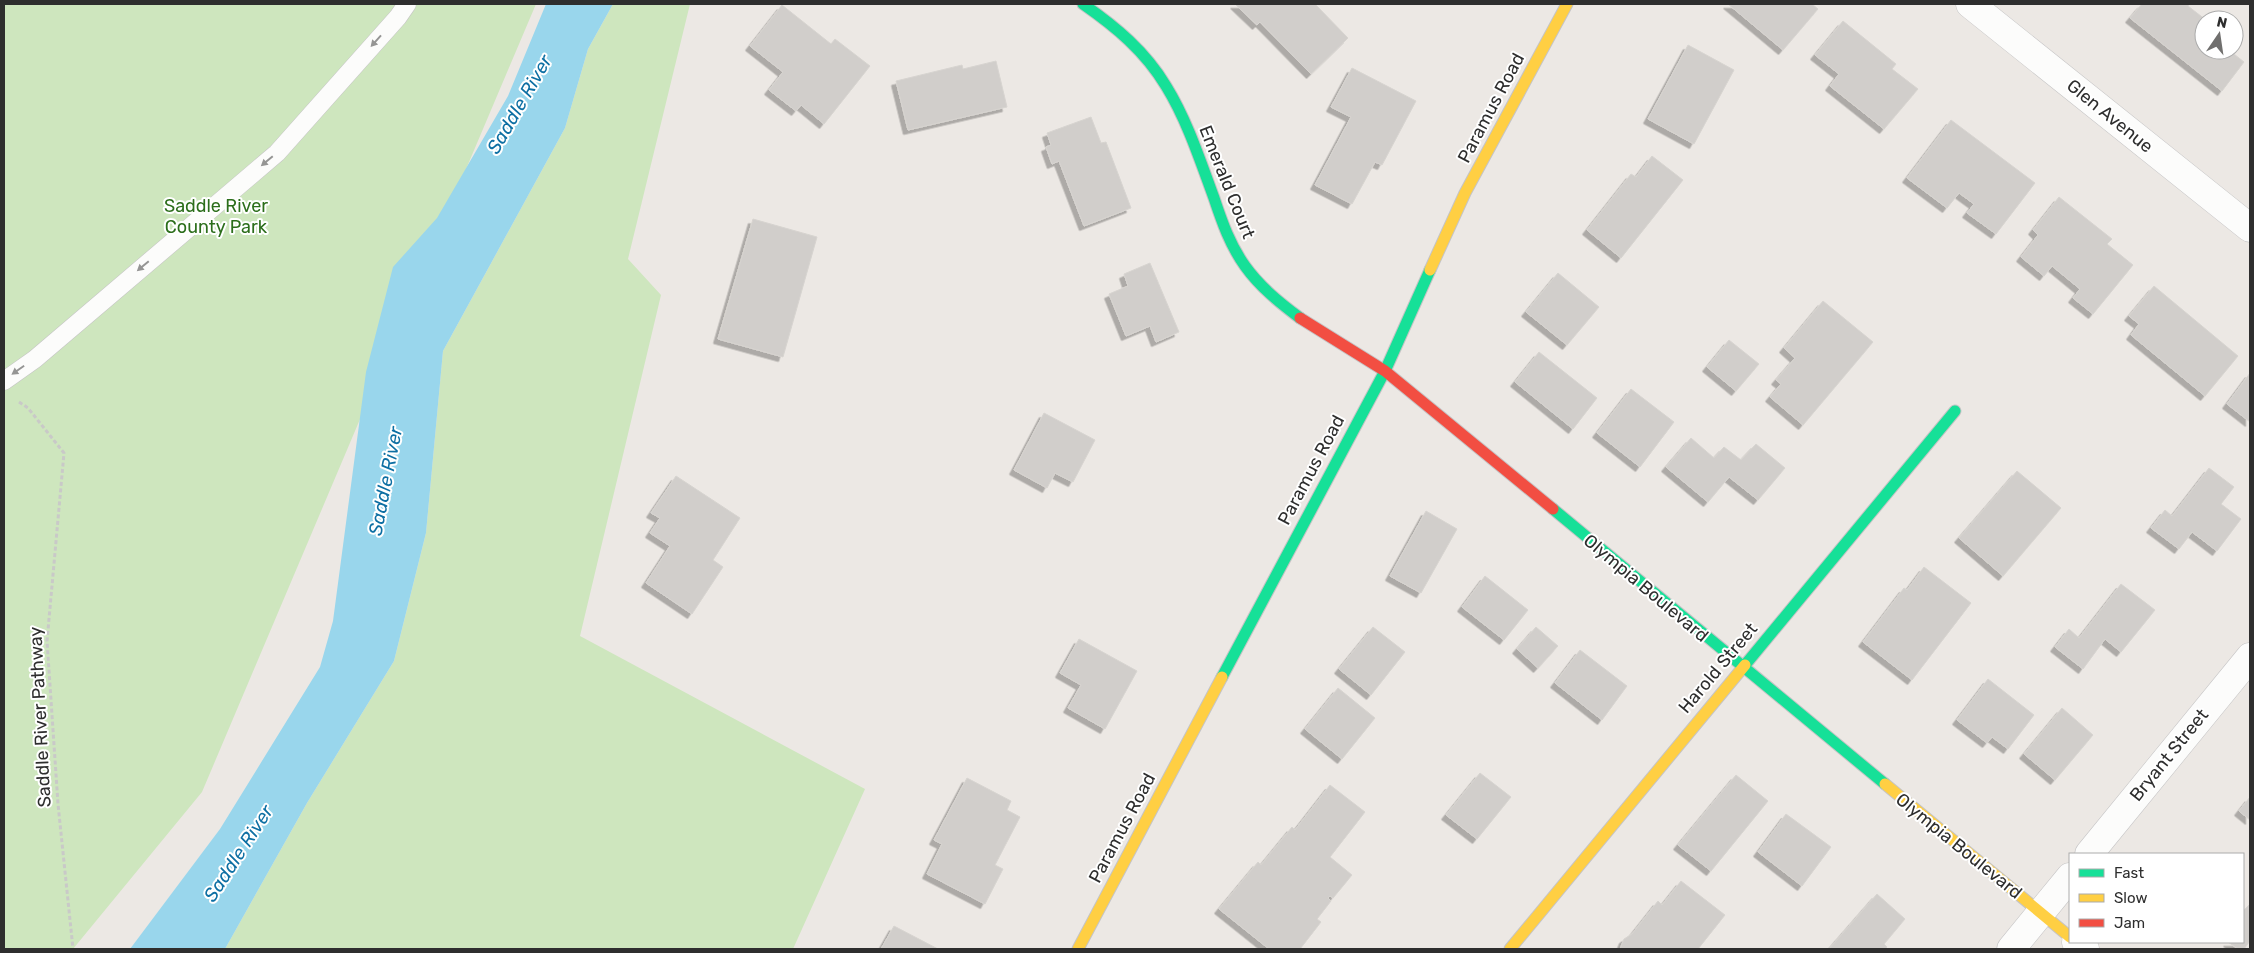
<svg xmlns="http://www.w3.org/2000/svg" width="2254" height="953" font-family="Rubik,sans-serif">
<defs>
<filter id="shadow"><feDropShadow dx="-4.5" dy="4.5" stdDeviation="0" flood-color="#0004"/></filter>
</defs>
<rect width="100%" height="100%" fill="#ece8e4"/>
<!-- green -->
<path fill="#cee6be" d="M4,4H536L202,792L73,949H4Z
M613,4H690L628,259L661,295L580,636L865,789L793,949H225L307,803L394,661L426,533L443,351L565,128L588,49Z"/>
<!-- water -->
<path fill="#99d6ec" d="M546,4H613L588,49L565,128L443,351L426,533L394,661L307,803L225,949H130L220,829L320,667L333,621L366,372L393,267L437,218L508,96Z"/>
<!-- building -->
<path fill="#d1cecb" stroke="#d7d4d0" filter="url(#shadow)" d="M1235,4H1315L1348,38L1311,74L1260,22L1257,25Z
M1728,4H1812L1818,9L1783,50Z
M2142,4H2189L2188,6L2206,20H2204V50H2229L2244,62L2222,91L2130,18Z
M782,5L831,44L835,39L870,66L824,124L801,105L796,111L769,90L783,72L750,46Z
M1843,21L1896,64L1892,69L1918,89L1884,129L1830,86L1839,74L1815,55Z
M1688,45L1734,70L1694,144L1648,119Z
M996,61L1007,107L908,130L896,81L962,65L963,69Z
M1352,68L1416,101L1382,165L1375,162L1352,204L1315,185L1351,117L1331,107Z
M1091,117L1101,143L1106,142L1131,208L1084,226L1059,161L1052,164L1046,147L1051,145L1047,133Z
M1951,120L2035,183L1996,234L1967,213L1974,204L1959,193L1947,208L1907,178Z
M1652,156L1683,180L1621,258L1587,230L1631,174L1636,177Z
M2059,197L2112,239L2107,244L2133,265L2093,314L2073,298L2080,289L2052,266L2044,276L2021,257L2038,235L2033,230Z
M753,219L817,237L783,357L718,339Z
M1150,263L1179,332L1156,342L1150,326L1126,336L1109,294L1128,286L1124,274Z
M1558,273L1599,307L1567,345L1526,312Z
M2154,286L2238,356L2205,396L2131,335L2139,324L2129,316Z
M1823,301L1873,342L1803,425L1770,397L1781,384L1776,380L1795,358L1784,348Z
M1729,340L1759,364L1736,391L1707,367Z
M1539,352L1597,398L1573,429L1515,382Z
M2250,373V422L2227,404Z
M1631,389L1674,422L1640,467L1597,433Z
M1044,413L1095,440L1073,482L1055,473L1047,488L1014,470Z
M1691,438L1714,458L1724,447L1741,460L1756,444L1785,468L1758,500L1729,477L1708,502L1666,467Z
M2209,468L2234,487L2221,504L2241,519L2217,551L2192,532L2179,549L2151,528L2165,510L2172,516Z
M2017,471L2061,508L2003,576L1959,538Z
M676,476L740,518L713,560L723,567L692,614L646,583L670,546L650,533L660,518L651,513Z
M1426,511L1457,529L1421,593L1390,576Z
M1924,567L1971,603L1912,680L1863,642L1904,588L1907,590Z
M1485,576L1528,610L1504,640L1462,607Z
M2121,584L2155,610L2121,652L2105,639L2083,669L2055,647L2069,629L2079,638Z
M1373,627L1405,652L1371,695L1339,669Z
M1536,627L1558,646L1538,668L1517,649Z
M1079,639L1137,671L1105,729L1068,708L1081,685L1060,673Z
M1580,650L1627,686L1602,720L1555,683Z
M1988,679L2034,715L2008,749L1992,737L1987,743L1957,720Z
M1338,688L1375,718L1342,759L1305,729Z
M2062,708L2093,735L2055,780L2024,754Z
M1480,773L1511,797L1477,839L1446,815Z
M1736,775L1768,801L1711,871L1678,845Z
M967,778L1011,801L1007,810L1020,817L995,865L1003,869L985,904L927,874L942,844L934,840Z
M1330,785L1365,812L1330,857L1352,875L1333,898L1330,896L1328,898L1331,901L1317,919L1321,922L1300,949H1269L1219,909L1258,862L1261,865L1292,827L1295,830Z
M2250,797V820L2239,811Z
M1786,814L1831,847L1802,886L1758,852Z
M1681,881L1725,915L1698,949H1620L1624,939L1632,934L1658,901L1662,905Z
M1877,894L1905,919L1884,944L1887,947L1885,949H1829Z
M2249,905L2250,941L2244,949H2238L2228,942H2243V909L2244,910Z
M894,926L938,949H881Z"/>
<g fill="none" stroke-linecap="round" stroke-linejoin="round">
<defs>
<path id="lane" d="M4,381L35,359L277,153L398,17L407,4"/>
<path id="street" d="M1970,4L2250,228
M2089,854L2250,657
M2076,942L2085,949
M2011,949L2070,877"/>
<path id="fast" d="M1083,4C1116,27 1145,51 1166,86C1187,120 1200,160 1214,198C1222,222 1230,245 1245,266C1260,287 1280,303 1300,318
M1553,509L1885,784
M1745,665L1955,411
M1222,677L1385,371L1430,270"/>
<path id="slow" d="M1430,270L1465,193L1567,4
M1885,784L2070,937
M1078,949L1222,677
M1510,949L1745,665"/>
<path id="jam" d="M1300,318L1385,371L1553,509"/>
</defs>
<!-- lane casing -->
<use href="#lane" stroke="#c5c4c5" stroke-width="19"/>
<!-- street casing -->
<use href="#street" stroke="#c5c4c5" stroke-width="29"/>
<!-- fast casing -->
<use href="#fast" stroke="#c5c4c5" stroke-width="13"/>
<!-- slow casing -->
<use href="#slow" stroke="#c5c4c5" stroke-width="13"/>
<!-- jam casing -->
<use href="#jam" stroke="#c5c4c5" stroke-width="13"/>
<!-- path -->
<path stroke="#c9c9c8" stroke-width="3" stroke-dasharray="4 2.5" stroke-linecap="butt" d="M19,402L28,408L64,453L47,641L58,804L73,949"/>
<!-- lane -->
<use href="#lane" stroke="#fcfcfb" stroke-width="18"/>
<!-- street -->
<use href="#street" stroke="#fcfcfb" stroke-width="28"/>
<!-- fast -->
<use href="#fast" stroke="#16e098" stroke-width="11"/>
<!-- slow -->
<use href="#slow" stroke="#ffcf43" stroke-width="11"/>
<!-- jam -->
<use href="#jam" stroke="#f24e42" stroke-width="11"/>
</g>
<!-- one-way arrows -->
<defs><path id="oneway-solid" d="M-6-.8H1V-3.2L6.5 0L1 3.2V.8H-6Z" transform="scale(1.25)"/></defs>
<g fill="#959594">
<use href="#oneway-solid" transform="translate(376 41) rotate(132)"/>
<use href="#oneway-solid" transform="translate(267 161) rotate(140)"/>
<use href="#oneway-solid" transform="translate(143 266) rotate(140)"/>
<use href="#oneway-solid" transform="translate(18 370) rotate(145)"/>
</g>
<g text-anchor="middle" stroke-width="4" stroke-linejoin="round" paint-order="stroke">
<!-- street labels -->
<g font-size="18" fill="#2e2e2e" stroke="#fff">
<text transform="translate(1491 108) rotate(-62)" y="6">Paramus Road</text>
<text transform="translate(2110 116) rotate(39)" y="6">Glen Avenue</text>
<text transform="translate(1227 182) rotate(68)" y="6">Emerald Court</text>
<text transform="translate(1311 470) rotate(-62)" y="6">Paramus Road</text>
<text transform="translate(1646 588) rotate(40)" y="6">Olympia Boulevard</text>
<text transform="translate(1718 668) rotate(-50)" y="6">Harold Street</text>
<text transform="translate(40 717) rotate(-93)" y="6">Saddle River Pathway</text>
<text transform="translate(2169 755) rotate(-51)" y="6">Bryant Street</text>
<text transform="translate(1122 828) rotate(-62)" y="6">Paramus Road</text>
<text transform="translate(1959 846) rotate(39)" y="6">Olympia Boulevard</text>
</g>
<!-- park labels -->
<g font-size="18" fill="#2c6e1b" stroke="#fff">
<text x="216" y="212">Saddle River<tspan x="216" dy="21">County Park</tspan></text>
</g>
<!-- water labels -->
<g font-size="19" font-style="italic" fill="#0d6fa3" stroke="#fff">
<text transform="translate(519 104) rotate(-60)" y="7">Saddle River</text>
<text transform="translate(385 481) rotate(-79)" y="7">Saddle River</text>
<text transform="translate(238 853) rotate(-57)" y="7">Saddle River</text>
</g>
</g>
<!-- border -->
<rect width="2254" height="953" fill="none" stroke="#2e2e2e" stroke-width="10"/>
<!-- legend -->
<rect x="2069" y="853" width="175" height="90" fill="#ffffff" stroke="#ababab"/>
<rect x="2079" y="869" width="25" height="8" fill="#16e098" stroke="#ababab"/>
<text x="2114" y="878" font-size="15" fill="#2e2e2e">Fast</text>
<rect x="2079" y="894" width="25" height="8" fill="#ffcf43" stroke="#ababab"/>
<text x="2114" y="903" font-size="15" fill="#2e2e2e">Slow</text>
<rect x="2079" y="919" width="25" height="8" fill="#f24e42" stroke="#ababab"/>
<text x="2114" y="928" font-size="15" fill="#2e2e2e">Jam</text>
<!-- north arrow -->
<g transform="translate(2219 35) rotate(13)"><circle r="24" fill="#ffffff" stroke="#ababab"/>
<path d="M0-4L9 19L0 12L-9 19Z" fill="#706f6e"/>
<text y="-8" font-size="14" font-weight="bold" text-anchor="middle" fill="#2e2e2e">N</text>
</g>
</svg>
